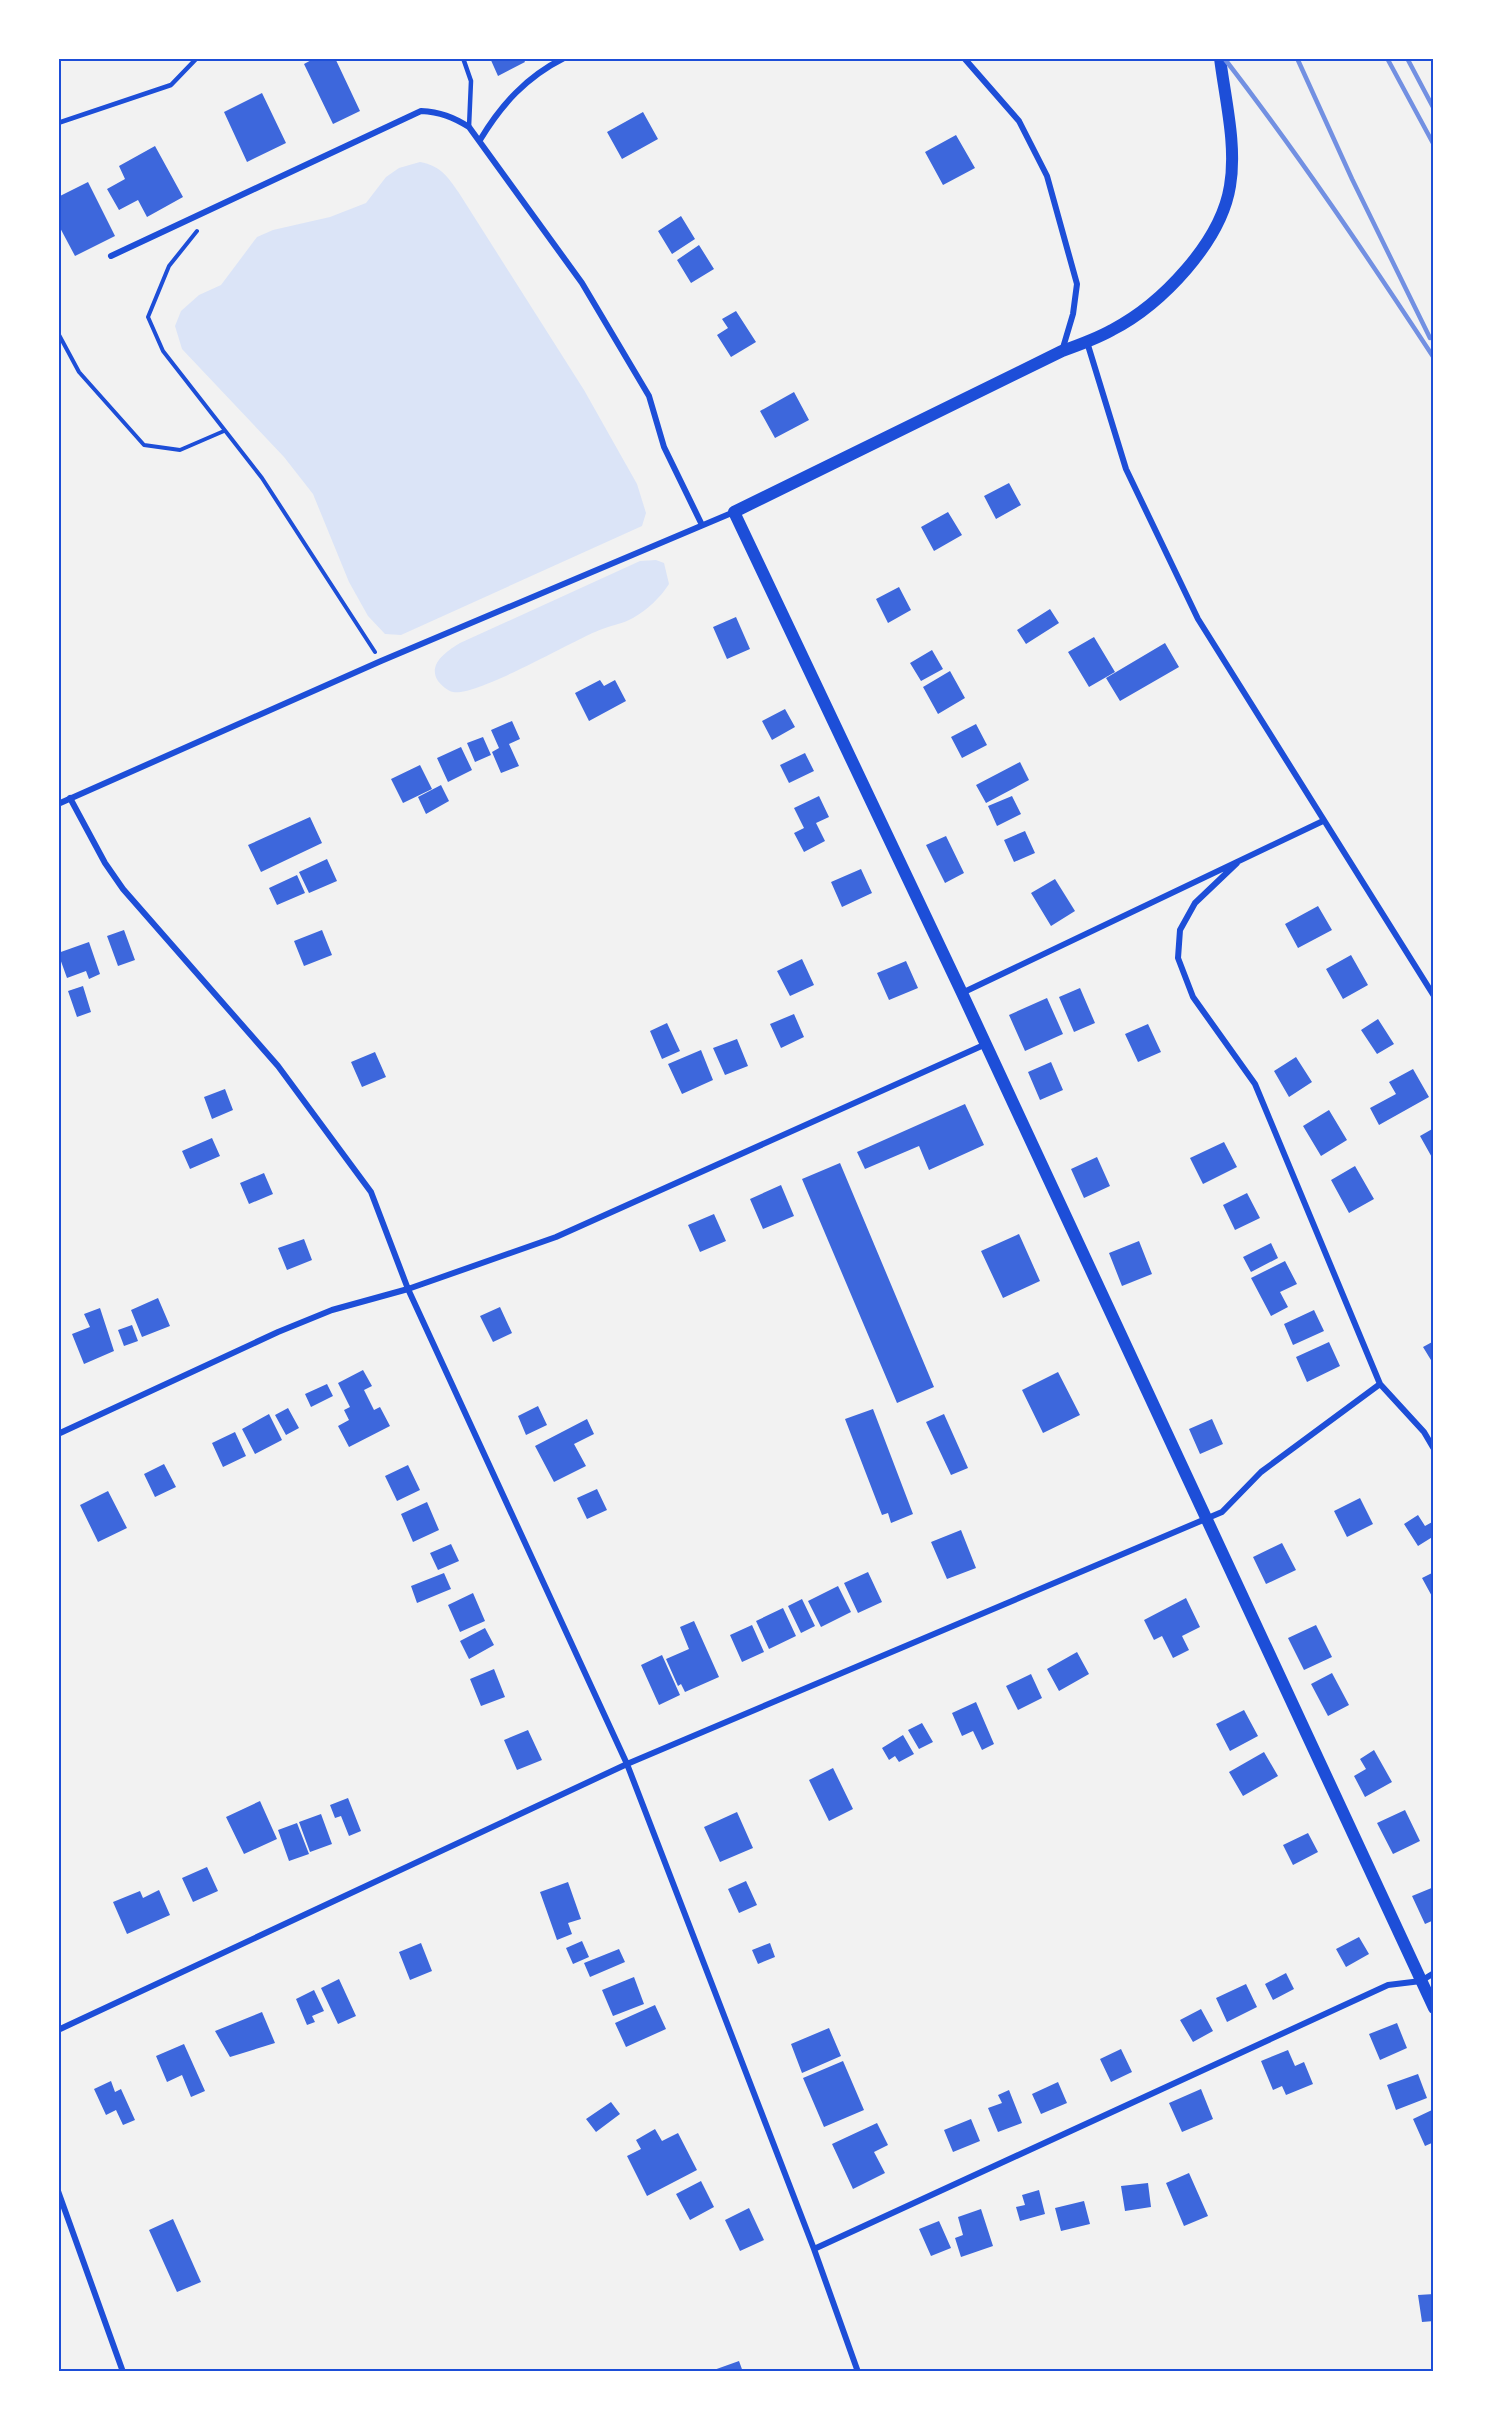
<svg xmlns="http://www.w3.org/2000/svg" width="1492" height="2430" font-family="'Work Sans',sans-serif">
<rect width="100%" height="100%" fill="#f2f2f2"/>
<!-- green -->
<path fill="#dbe4f7" d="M420,162C441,166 448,177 459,193L584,390L637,484L646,513L642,526L401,635L385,634L368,616L349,582L313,494L284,457L182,349L175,326L181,311L199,295L221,285L257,237L273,230L330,217L366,203L386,177L399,168Z
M656,560L664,563L669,584C661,597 647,610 633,618C623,624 607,626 595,632C569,643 475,697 453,692C448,691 441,685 438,681C427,664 447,651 460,643L640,561Z"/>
<!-- building -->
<path fill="#3d67dc" d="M315,58H335L360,111L333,124L304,64Z
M490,58H523L525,62L498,76Z
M262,93L286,143L247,162L224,112Z
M643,112L658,139L622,159L607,132Z
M956,135L975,168L943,185L925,152Z
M155,146L183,197L147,217L138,200L119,210L107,189L125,179L119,166Z
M88,182L115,236L75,256L58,224V197Z
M681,216L695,239L672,254L658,231Z
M699,245L714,269L691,283L677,260Z
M736,311L756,342L731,357L717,335L728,328L722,319Z
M794,392L809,420L775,438L760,411Z
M1009,483L1021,505L996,519L984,496Z
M948,512L962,535L934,551L921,527Z
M899,587L911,610L888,623L876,599Z
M1050,609L1059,623L1026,644L1017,630Z
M736,617L750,649L727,659L713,627Z
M1094,637L1115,672L1089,687L1068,652Z
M1165,643L1179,667L1120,701L1106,678Z
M932,650L943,669L921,681L910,663Z
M950,671L965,698L938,714L923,687Z
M600,680L604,686L615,680L626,701L589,721L575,693Z
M785,709L795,727L772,740L762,721Z
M512,721L520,739L509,744L519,766L501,773L492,752L499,748L491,730Z
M976,724L987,745L962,758L951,737Z
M483,737L491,755L475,762L467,743Z
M461,747L472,770L448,782L437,758Z
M805,753L814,771L789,783L780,765Z
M1020,762L1029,780L986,803L976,785Z
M420,765L432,789L403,803L391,779Z
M441,785L449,801L426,814L418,797Z
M819,796L829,817L816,823L825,841L804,852L794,833L804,828L794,808Z
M1012,796L1021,814L997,826L988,806Z
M310,817L322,843L261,872L248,845Z
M1025,831L1035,853L1014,862L1004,840Z
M946,836L964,873L945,883L926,845Z
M327,859L337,881L309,893L299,872Z
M861,869L872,893L842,907L831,882Z
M297,875L305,893L277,905L269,888Z
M1055,879L1075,911L1051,926L1031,893Z
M1318,906L1332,930L1298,948L1285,924Z
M124,930L135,960L118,966L107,936Z
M322,930L332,955L304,966L294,941Z
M89,942L100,974L89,979L86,971L67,978L58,953Z
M1351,955L1368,985L1343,999L1326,969Z
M802,959L814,985L790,996L777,971Z
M906,961L918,988L889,1000L877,973Z
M83,986L91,1012L77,1017L68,991Z
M1080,988L1095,1023L1074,1032L1059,997Z
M1047,998L1063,1034L1025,1051L1009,1015Z
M794,1014L804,1037L781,1048L770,1024Z
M1378,1019L1394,1044L1377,1054L1361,1030Z
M667,1023L680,1051L662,1059L650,1031Z
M1148,1024L1161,1052L1138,1062L1125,1034Z
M737,1039L748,1066L725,1075L713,1048Z
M701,1050L713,1080L682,1094L668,1064Z
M375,1052L386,1077L362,1087L351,1062Z
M1296,1057L1312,1082L1289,1097L1274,1071Z
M1051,1062L1063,1090L1040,1100L1028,1072Z
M1413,1069L1429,1097L1379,1125L1370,1108L1396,1094L1389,1082Z
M225,1089L233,1110L212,1119L204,1097Z
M965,1104L984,1145L929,1170L919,1146L865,1169L857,1152Z
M1329,1110L1347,1140L1321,1156L1303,1126Z
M1434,1128V1161L1420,1136Z
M212,1138L220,1156L190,1169L182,1151Z
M1224,1142L1237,1167L1203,1184L1190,1158Z
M1097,1157L1110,1186L1084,1198L1071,1169Z
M840,1163L934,1387L897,1403L802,1179Z
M1355,1166L1374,1199L1349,1213L1331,1180Z
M264,1173L273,1194L249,1204L240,1183Z
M781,1185L794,1216L763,1229L750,1199Z
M1247,1193L1260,1218L1235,1230L1223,1205Z
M714,1214L726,1241L700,1252L688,1225Z
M1019,1234L1040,1281L1003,1298L981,1251Z
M304,1239L312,1260L287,1270L278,1248Z
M1139,1241L1152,1274L1122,1286L1109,1253Z
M1271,1243L1278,1258L1251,1272L1243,1257Z
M1285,1261L1297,1284L1280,1292L1288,1307L1271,1316L1251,1278Z
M158,1298L170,1326L142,1337L131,1310Z
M500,1307L512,1333L493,1342L480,1316Z
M100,1308L114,1351L84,1364L72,1334L90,1327L84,1314Z
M1314,1310L1324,1331L1293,1345L1284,1324Z
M132,1325L138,1341L124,1346L118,1330Z
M1434,1341V1365L1423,1347Z
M1329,1342L1340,1366L1307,1382L1296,1357Z
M363,1370L372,1386L364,1390L374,1410L380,1407L390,1426L349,1447L338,1426L349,1420L344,1410L350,1407L338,1383Z
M1058,1372L1080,1415L1043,1433L1022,1390Z
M327,1384L333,1396L311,1407L305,1394Z
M538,1406L547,1425L526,1435L518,1416Z
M288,1408L299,1428L286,1435L275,1415Z
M873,1409L913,1514L891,1523L888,1513L882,1515L845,1419Z
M269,1414L282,1440L255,1454L242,1429Z
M944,1414L968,1468L951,1475L926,1422Z
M587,1419L594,1434L574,1444L586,1466L554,1482L535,1446Z
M1212,1419L1223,1444L1200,1454L1189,1429Z
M235,1432L246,1456L223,1467L212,1443Z
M164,1464L176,1487L155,1497L144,1474Z
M408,1465L420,1490L397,1501L385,1476Z
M597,1489L607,1510L587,1519L577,1498Z
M108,1491L127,1528L98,1542L80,1505Z
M1360,1498L1373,1524L1347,1537L1334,1511Z
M427,1502L439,1530L413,1542L401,1514Z
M1418,1515L1425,1526L1434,1521V1536L1418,1546L1404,1524Z
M961,1530L976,1568L947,1579L931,1542Z
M1282,1543L1296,1570L1266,1584L1253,1557Z
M451,1544L459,1561L438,1570L430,1553Z
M868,1572L882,1602L858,1613L844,1583Z
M1434,1572V1600L1422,1578Z
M444,1573L451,1589L417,1603L411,1586Z
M838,1586L851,1612L821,1627L808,1601Z
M473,1593L485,1621L460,1632L448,1605Z
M1186,1598L1200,1627L1182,1636L1189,1650L1173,1658L1162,1636L1154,1640L1144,1620Z
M802,1599L815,1626L801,1633L788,1606Z
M783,1608L796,1636L769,1649L756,1621Z
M694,1621L719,1677L685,1692L681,1684L678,1686L666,1659L689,1649L680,1627Z
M752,1625L764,1652L742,1662L730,1635Z
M1316,1625L1332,1657L1304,1670L1288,1638Z
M485,1628L494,1645L469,1659L460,1641Z
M1077,1652L1089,1674L1059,1691L1047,1669Z
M662,1655L680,1695L659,1705L641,1665Z
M494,1669L505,1697L481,1706L470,1679Z
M1332,1673L1349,1705L1328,1716L1311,1684Z
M1031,1674L1042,1698L1018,1710L1006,1686Z
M976,1702L994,1744L982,1750L973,1731L962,1736L952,1713Z
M1244,1710L1258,1736L1230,1751L1216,1724Z
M922,1723L933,1742L919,1749L908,1730Z
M528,1730L542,1760L517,1770L504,1740Z
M903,1735L914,1754L899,1762L895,1756L889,1760L882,1748Z
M1374,1750L1392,1782L1365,1797L1354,1776L1366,1769L1360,1759Z
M1264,1752L1278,1776L1243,1796L1229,1772Z
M833,1768L853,1809L829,1821L809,1780Z
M348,1798L361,1831L349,1836L341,1816L335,1818L330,1805Z
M260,1801L277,1839L244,1854L226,1817Z
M1405,1810L1420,1841L1393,1854L1377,1823Z
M737,1812L753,1848L720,1862L704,1827Z
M321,1814L332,1844L310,1852L299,1822Z
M297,1823L309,1854L289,1861L278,1830Z
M1308,1833L1318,1852L1293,1865L1283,1845Z
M207,1867L218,1891L193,1902L182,1878Z
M746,1881L757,1905L739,1913L728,1889Z
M568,1882L581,1919L568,1923L572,1934L557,1940L540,1892Z
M1434,1887V1920L1425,1924L1412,1896Z
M159,1890L170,1915L127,1934L113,1902L140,1891L143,1898Z
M1359,1937L1369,1954L1346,1967L1336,1949Z
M582,1941L589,1957L573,1964L566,1948Z
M421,1943L432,1971L410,1980L399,1952Z
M770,1943L775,1957L758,1964L752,1950Z
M619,1949L625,1962L590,1977L584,1963Z
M1286,1973L1294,1989L1273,2000L1265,1984Z
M634,1977L644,2004L613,2016L602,1990Z
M339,1979L356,2016L338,2024L321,1988Z
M1246,1984L1257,2007L1227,2022L1216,1998Z
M314,1990L324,2011L312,2016L315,2022L307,2025L296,1999Z
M655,2005L666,2029L626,2047L615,2023Z
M1201,2009L1213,2031L1193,2042L1180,2020Z
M262,2012L275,2043L230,2057L215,2031Z
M1397,2023L1407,2048L1380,2060L1369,2034Z
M829,2028L841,2056L802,2073L791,2044Z
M184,2044L205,2091L191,2097L182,2075L167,2082L156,2056Z
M1121,2049L1132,2072L1111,2082L1100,2059Z
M1288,2050L1295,2066L1304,2062L1313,2084L1286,2095L1282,2086L1273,2090L1261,2061Z
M843,2061L864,2110L824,2127L803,2078Z
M1418,2074L1427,2098L1396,2110L1387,2085Z
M111,2081L115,2092L121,2089L135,2120L123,2125L116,2110L106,2115L94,2089Z
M1058,2082L1067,2103L1041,2114L1032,2094Z
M1201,2089L1213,2119L1182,2132L1169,2103Z
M1009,2090L1022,2123L998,2132L988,2108L1002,2103L998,2095Z
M611,2102L620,2114L596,2132L586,2119Z
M1432,2110L1434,2142L1425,2146L1413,2119Z
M971,2119L980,2141L953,2152L944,2130Z
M877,2123L888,2145L874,2152L885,2173L853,2189L832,2144Z
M655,2129L662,2141L678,2133L697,2170L647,2196L627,2156L641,2149L636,2140Z
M1189,2173L1208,2216L1184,2226L1166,2183Z
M701,2181L714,2207L690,2220L676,2194Z
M1148,2183L1151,2207L1125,2211L1121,2186Z
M1039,2190L1045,2214L1020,2221L1016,2207L1025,2205L1022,2195Z
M1084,2201L1090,2224L1061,2231L1055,2208Z
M749,2208L764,2240L740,2251L725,2220Z
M981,2209L993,2246L961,2257L955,2238L963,2235L958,2217Z
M173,2219L201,2282L177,2292L149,2230Z
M939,2221L951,2248L931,2256L919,2229Z
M1434,2294V2321L1422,2322L1418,2295Z
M739,2361L743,2372H712L711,2371Z"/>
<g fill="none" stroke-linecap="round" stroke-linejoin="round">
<!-- path -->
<path stroke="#1d4ed8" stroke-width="4" d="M197,231L169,266L148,317L163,351L262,478L375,652
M58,333L79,372L144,445L180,450L224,431"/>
<!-- service -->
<path stroke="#1d4ed8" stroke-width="4.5" d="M463,58L471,81L469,127
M58,123L171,85L197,58"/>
<!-- minor -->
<path stroke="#1d4ed8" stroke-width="6" d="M964,58L1019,121L1047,176L1077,284L1073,314L1062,351
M480,140C501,105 526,77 564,58
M111,256L421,111C440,112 453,117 469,127L582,283L649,396L664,447L702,525
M1087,342L1126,469L1198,619L1434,996
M70,798L105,863L123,889L278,1066L371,1192L408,1289L627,1764L814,2249L858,2372
M58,804L381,661L734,512
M1237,863L1195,903L1180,930L1178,958L1193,997L1255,1084L1380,1384L1424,1432L1434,1449
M962,993L1323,821
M58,1434L278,1332L332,1310L408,1289L556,1237L986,1044
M58,2030L627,1764L1222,1512L1261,1472L1380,1384
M58,2191L123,2372
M814,2249L1388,1985L1421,1981L1434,1973"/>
<!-- secondary -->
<path stroke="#1d4ed8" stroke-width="12" d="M1220,58C1225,99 1237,145 1230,186C1221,242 1162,304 1112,330C1096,339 1079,345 1062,351L734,512L962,993L1434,2008"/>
<!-- rail -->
<path stroke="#7290e2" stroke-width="4.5" d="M1224,58C1299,155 1367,256 1434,358
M1297,58L1352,179L1430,338
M1387,58L1434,145
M1407,58L1434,109"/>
</g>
<!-- border -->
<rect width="1492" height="2430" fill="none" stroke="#ffffff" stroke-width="120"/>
<rect x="60" y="60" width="1372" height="2310" fill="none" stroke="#1d4ed8" stroke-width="2"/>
</svg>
